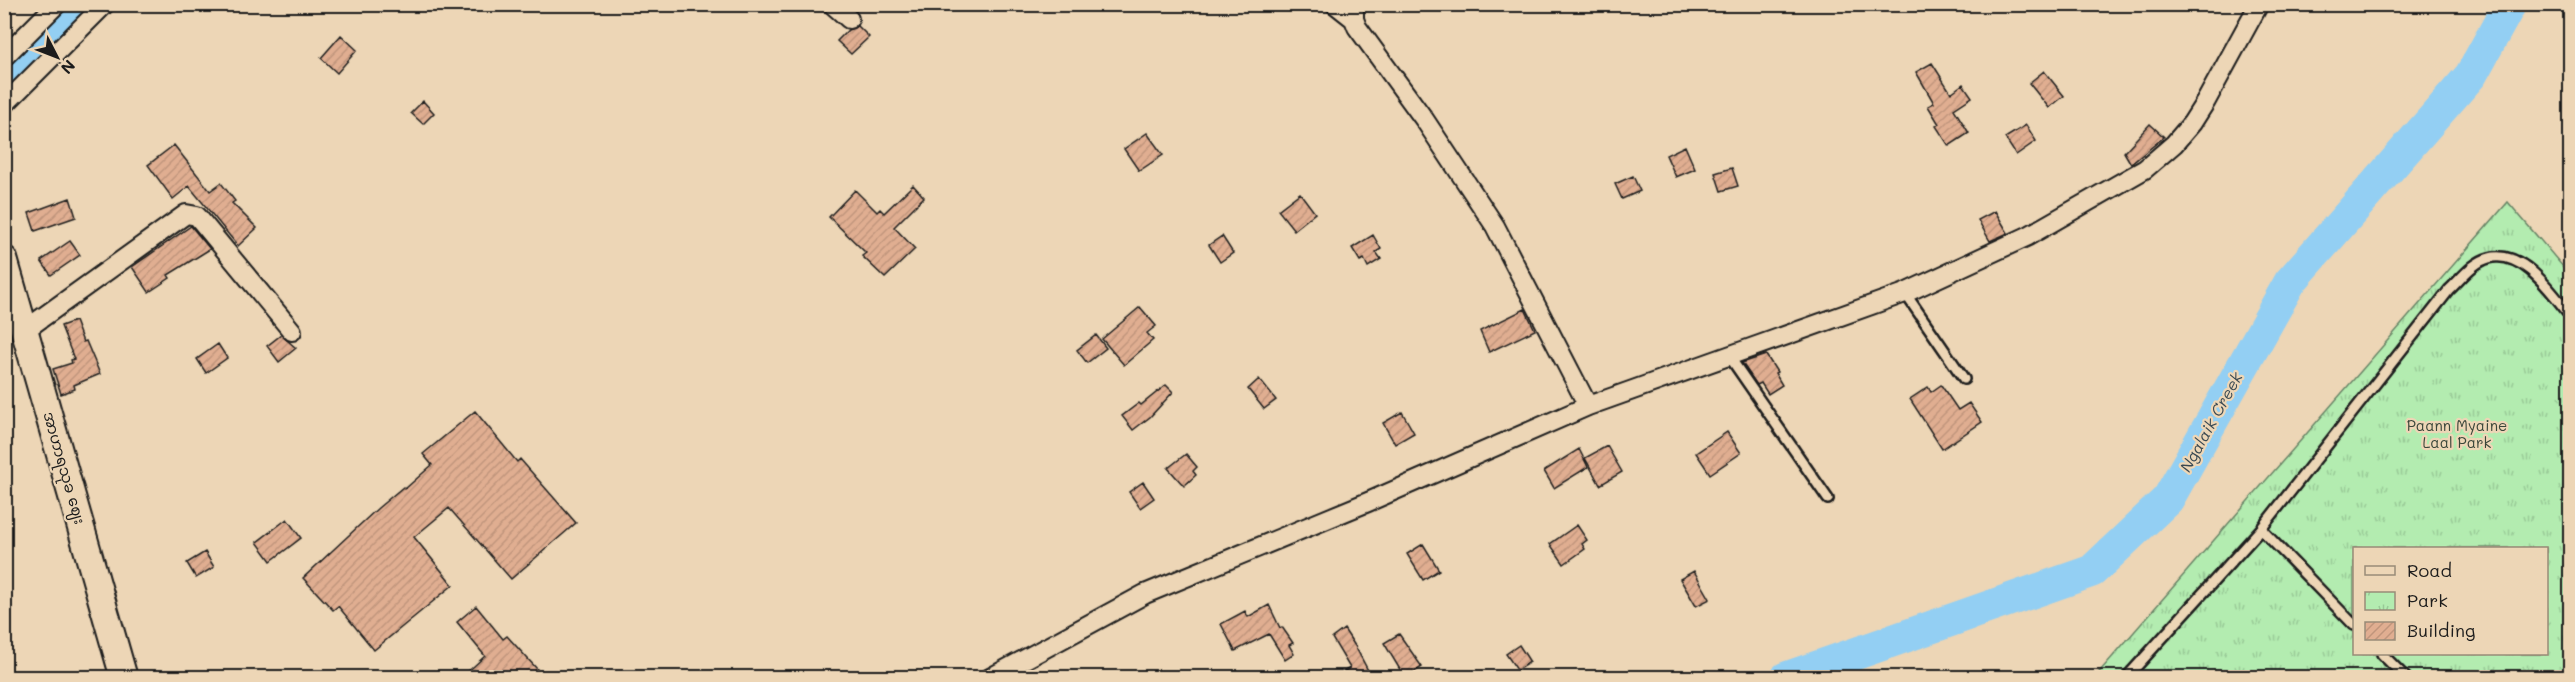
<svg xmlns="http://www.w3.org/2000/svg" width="2575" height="682" font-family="Mali,'Noto Sans Myanmar',sans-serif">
<defs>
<pattern id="park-tufts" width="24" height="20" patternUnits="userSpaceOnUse" patternTransform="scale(1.5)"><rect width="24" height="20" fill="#b3ecb0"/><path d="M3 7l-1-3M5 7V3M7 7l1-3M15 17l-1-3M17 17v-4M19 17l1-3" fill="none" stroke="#99ca97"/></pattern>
<pattern id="building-hatch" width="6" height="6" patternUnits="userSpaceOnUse" patternTransform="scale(1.5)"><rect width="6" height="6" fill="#e0ae91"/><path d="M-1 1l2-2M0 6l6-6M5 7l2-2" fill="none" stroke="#c0957c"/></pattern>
</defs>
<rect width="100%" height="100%" fill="#edd6b6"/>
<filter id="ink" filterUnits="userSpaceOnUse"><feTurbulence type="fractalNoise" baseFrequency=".0167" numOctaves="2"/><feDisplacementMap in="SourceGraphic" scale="12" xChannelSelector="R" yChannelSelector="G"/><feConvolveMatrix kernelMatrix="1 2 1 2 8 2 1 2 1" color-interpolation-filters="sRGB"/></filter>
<g filter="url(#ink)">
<!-- park -->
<path fill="url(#park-tufts)" stroke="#688466" stroke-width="1.5" fill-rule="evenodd" d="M2508,202L2570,275V677L2094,678ZM2354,548H2546V654H2354Z"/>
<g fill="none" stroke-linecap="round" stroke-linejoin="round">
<!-- canal -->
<path stroke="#93cff3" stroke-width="20" d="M4,79L79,4"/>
<!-- river -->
<path stroke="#93cff3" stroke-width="33" d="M1786,678L2092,571L2168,499L2290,282L2471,75L2510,4"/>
</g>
<!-- building -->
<path fill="url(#building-hatch)" stroke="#1c1c1c" stroke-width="1.5" d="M858,26L869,37L851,54L837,41L848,30Z
M341,35L357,50L337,73L321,58Z
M1932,63L1951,93L1963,84L1972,97L1954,109L1969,133L1949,146L1936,126L1939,124L1928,106L1934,103L1916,72Z
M2044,71L2064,96L2049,108L2029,83Z
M423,101L434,113L423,124L411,113Z
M2150,124L2164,137L2131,164L2124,152Z
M2026,125L2036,141L2016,155L2005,138Z
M1147,133L1163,155L1139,171L1124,149Z
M174,145L210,191L221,183L235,201L232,203L257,228L238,246L189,186L173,199L148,165Z
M1685,146L1695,169L1676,177L1666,155Z
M1732,168L1738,186L1721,191L1715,173Z
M1633,176L1640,191L1622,199L1615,184Z
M913,185L924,197L894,227L915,249L885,278L862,256L866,253L829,217L855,190L877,212L880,209L884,213Z
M1300,193L1315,213L1294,230L1278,210Z
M70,198L76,217L35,231L29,213Z
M1995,211L2008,233L1990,241L1978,220Z
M191,226L210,249L168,275L170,278L149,292L132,267Z
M1373,235L1381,249L1376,252L1381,259L1368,267L1364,259L1360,261L1352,248Z
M1222,236L1233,253L1220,262L1209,245Z
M70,241L80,255L51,275L41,261Z
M1140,307L1156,326L1147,333L1153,340L1124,365L1102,339Z
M1525,309L1535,330L1489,352L1480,331Z
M75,321L83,342L86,341L100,374L74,385L75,389L61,394L53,369L72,363L71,360L74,359L61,326Z
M281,335L296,348L279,362L267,346Z
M1096,335L1106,348L1087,363L1077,350Z
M218,344L227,358L206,373L197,359Z
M1766,355L1777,372L1775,373L1782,385L1768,394L1761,383L1757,385L1742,363Z
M1259,379L1276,400L1264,409L1248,389Z
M1166,385L1173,392L1150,417L1133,430L1122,416L1139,403L1141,405Z
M1941,385L1958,410L1969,403L1982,422L1942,449L1910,399L1928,387L1931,392Z
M475,411L517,462L520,459L576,523L511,579L449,508L414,537L453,585L374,650L338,606L333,610L303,578L378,508L403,487L405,489L432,465L423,454Z
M1402,412L1414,433L1395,444L1383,423Z
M1727,432L1741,453L1710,474L1696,453Z
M1607,446L1622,472L1600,485L1585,458Z
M1579,449L1588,467L1554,488L1544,471Z
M1186,454L1197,467L1193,471L1196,475L1184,486L1168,468Z
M1143,482L1154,498L1140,508L1129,492Z
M287,519L301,538L271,561L257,542Z
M1577,525L1587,540L1582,544L1585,549L1564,564L1550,544Z
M1423,544L1439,570L1423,580L1407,554Z
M205,552L214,567L196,578L187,563Z
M1694,571L1710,599L1696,606L1680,579Z
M1269,605L1280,628L1282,627L1293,643L1289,645L1294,654L1285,660L1269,634L1235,651L1221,624L1245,611L1248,617Z
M476,606L503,639L507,636L537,669L527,678H461L485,656L457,622Z
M1344,629L1355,646L1372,678H1332L1350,668L1332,638Z
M1399,634L1422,667L1405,678L1384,643Z
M1519,645L1530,662L1517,670L1506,654Z"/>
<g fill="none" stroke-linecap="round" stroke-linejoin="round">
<defs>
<path id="lane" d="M1905,293L1964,379
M1729,356L1828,499
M2261,529L2354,625
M2382,654L2406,678
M2126,678L2261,529L2449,290C2461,279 2473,262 2489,258C2523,249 2552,293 2570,315"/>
<path id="street" d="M832,4L849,19
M1335,4L1354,19
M1354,4V19L1357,27L1424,119L1495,226L1588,406
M4,57L57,4
M4,105L105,4
M25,330L186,214L197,216L292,331
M990,678L1145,594L1368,502L1588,406L1905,293L2028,236L2145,169L2174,144L2192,123L2206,101L2259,4"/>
<path id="secondary" d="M4,259L124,678"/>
</defs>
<!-- lane casing -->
<use href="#lane" stroke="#1c1c1c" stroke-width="14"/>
<!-- street casing -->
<use href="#street" stroke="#1c1c1c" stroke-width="22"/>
<!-- secondary casing -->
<use href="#secondary" stroke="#1c1c1c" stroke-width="30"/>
<!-- lane -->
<use href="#lane" stroke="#edd6b6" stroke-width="9"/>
<!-- street -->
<use href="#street" stroke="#edd6b6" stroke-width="18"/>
<!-- secondary -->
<use href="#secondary" stroke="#edd6b6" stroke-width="26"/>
</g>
</g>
<g text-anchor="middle" stroke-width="4.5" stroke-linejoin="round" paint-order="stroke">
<!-- park labels -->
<g font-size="15" fill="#3a463a" stroke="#edd6b6">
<text x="2457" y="431">Paann Myaine<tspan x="2457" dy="17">Laal Park</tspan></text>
</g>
<!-- street labels -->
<g font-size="15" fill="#1c1c1c" stroke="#edd6b6">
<text transform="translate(64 468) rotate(74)" y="5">အာဟာရသုခ ဈေး</text>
</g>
<!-- water labels -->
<g font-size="16" font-style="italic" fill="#3a4952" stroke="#edd6b6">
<text transform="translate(2211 422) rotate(-61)" y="6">Ngalaik Creek</text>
</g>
</g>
<!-- margin -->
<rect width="2575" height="682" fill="none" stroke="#edd6b6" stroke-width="24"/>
<rect x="12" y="12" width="2551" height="658" fill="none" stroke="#1c1c1c" stroke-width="2" filter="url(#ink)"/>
<!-- legend -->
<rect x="2353" y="547" width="195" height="108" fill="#edd6b6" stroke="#998c78" stroke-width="1.5"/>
<rect x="2365" y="566" width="30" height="9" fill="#edd6b6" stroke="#998c78" stroke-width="1.5"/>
<text x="2407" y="577" font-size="18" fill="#1c1c1c">Road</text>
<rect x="2365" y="592" width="30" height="18" fill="url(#park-tufts)" stroke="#998c78" stroke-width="1.5"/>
<text x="2407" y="607" font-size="18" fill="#1c1c1c">Park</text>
<rect x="2365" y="622" width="30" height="18" fill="url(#building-hatch)" stroke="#998c78" stroke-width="1.5"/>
<text x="2407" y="637" font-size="18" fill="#1c1c1c">Building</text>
<!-- north arrow -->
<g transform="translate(57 57) rotate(132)" stroke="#edd6b6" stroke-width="4.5" paint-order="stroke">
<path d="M0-4.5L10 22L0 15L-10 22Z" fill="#1c1c1c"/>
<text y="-9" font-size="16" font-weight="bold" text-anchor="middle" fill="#1c1c1c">N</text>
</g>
</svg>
